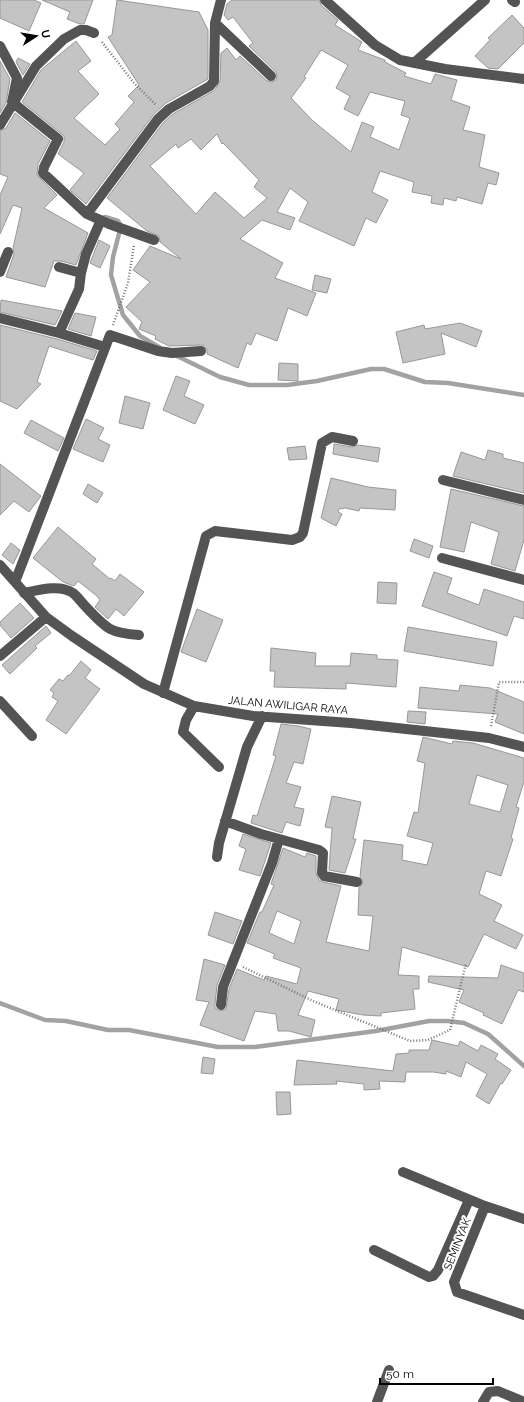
<svg xmlns="http://www.w3.org/2000/svg" width="524" height="1402" font-family="Raleway,sans-serif">
<rect width="100%" height="100%" fill="#fff"/>
<g fill="none" stroke-linecap="round" stroke-linejoin="round">
<!-- stream -->
<path stroke="#a2a2a2" stroke-width="4.5" d="M105,217L118,221L121,226L113,257L111,275L123,315L140,336L159,347
M175,355L220,377L249,385H287L317,381L371,369H384L425,382L448,383L524,395
M0,1003L45,1020L66,1021L108,1030H129L218,1047H255L376,1031L429,1021H448L464,1023L488,1034L524,1066"/>
</g>
<!-- building -->
<path fill="#c4c4c4" stroke="#989898" fill-rule="evenodd" d="M0,0H34L41,3L29,31L0,18Z
M42,0H93L84,24H80L67,19L70,12Z
M117,0L199,12L208,30V79L166,103L154,114L86,204L70,190L84,173L58,154L64,142V136L22,102L41,70L76,41L91,61L78,71L99,94L74,118L105,145L120,129L115,124L134,102L128,96L139,85L108,37L112,35Z
M232,0H319L321,5L338,20L335,25L362,42L358,50L385,60V62L406,73L404,76L431,84L435,74L457,80L451,100L470,107L463,130L485,135L479,167L499,173L496,185L488,183L482,204L457,197L456,201L444,198L443,205L431,203L432,196L412,192L414,182L380,171L372,192L388,200L376,223L366,218L354,246L299,221L308,202L290,188L277,212L295,218L290,230L262,220L240,239L283,263L275,278L316,293L307,316L288,308L277,341L256,333L251,345L247,343L238,368L207,354V350L203,345L169,346L155,339L156,336L139,329L142,322L126,307L150,282L133,270L150,246L181,259L160,242L159,236L147,231L107,198L163,123L173,114L215,90L220,81L221,53L227,48L236,60L240,56L267,81L272,82L276,80L277,75L276,72L249,46L253,43L233,17L228,20L224,15L227,4ZM321,50L348,65L336,88L350,96L344,109L358,116L370,92L405,101L401,115L410,118L399,150L370,137L374,127L362,122L351,152L313,121L291,98L306,78L304,77ZM217,134L222,144L223,143L259,180L254,187L267,198L244,218L215,192L196,214L150,166L176,144L178,148L191,139L201,150Z
M512,15L524,28V43L498,69L488,68L475,56L490,40L488,38Z
M18,58L30,64L23,75L16,62Z
M0,61L10,79L6,103L0,113Z
M15,113L50,141L38,164L37,175L57,195L44,208L88,233L76,265L61,261H54L45,287L6,277L14,254L13,248L22,208L13,205L0,234V195L8,177L0,174V131L6,128Z
M99,240L110,246L100,268L90,263Z
M315,275L331,279L327,293L312,290Z
M1,300L62,311L55,325L0,312Z
M75,313L96,317L91,336L68,329Z
M460,323L482,331L476,347L441,333L445,354L403,363L396,332L424,325L425,329Z
M0,325L57,339L97,351L93,360L49,346L37,382L41,384L17,409L0,401Z
M279,363L298,364V381L278,380Z
M176,376L190,381L184,396L204,405L195,424L163,410Z
M125,396L150,403L143,429L119,423Z
M86,419L104,428L98,439L110,445L103,462L73,449Z
M31,420L64,438L58,451L24,433Z
M334,444L352,447L358,445L380,448L378,462L333,454Z
M305,446L307,459L289,460L287,448Z
M488,450L503,454V458L524,463V493L453,476L461,452L485,460Z
M0,464L41,496L29,512L14,501L0,515Z
M331,478L368,487L396,490L395,510L360,508L359,511L345,508L339,509L338,512L342,514L336,526L321,518Z
M88,484L103,493L97,503L83,494Z
M451,489L524,506V540L515,571L491,564L499,532L471,522L464,552L440,547Z
M58,527L96,559L92,564L110,579L111,578L115,581L120,574L144,592L124,616L116,609L108,619L95,607L100,600L97,596L78,581L74,586L63,582L33,558Z
M414,539L433,546L429,558L410,551Z
M11,543L20,550L13,564L2,555Z
M434,572L452,578L447,593L479,605L484,589L524,602V619L514,616L507,636L422,606Z
M378,582L397,583L396,604L377,603Z
M20,603L34,618L11,638L0,625V622Z
M197,609L223,620L206,662L181,652Z
M46,626L51,633L35,646L37,648L10,674L2,665Z
M408,627L497,642L493,666L404,651Z
M271,648L316,653L315,666H350L351,653L377,655V659L398,660L396,687L346,683V689L274,687L275,671H270Z
M81,661L91,670L85,678L100,689L66,734L46,720L58,701L52,697L54,693L50,690L59,679L63,681L68,675L69,676Z
M460,685L490,688L524,702V734L495,722L498,714L418,708L420,687L459,691Z
M408,711L426,712L425,724L407,722Z
M281,724L298,726L311,729L303,764L294,762L286,783L301,787L294,807L304,809L300,826L286,822L282,833L251,823L253,815L257,816L276,756L273,755Z
M423,737L452,744L453,741L473,743L524,758V782L516,807L519,808L511,838L513,839L501,876L486,871L479,894L502,905L494,921L523,935L516,949L484,934L468,967L402,947L398,975L419,976V989H413L415,1009L381,1013V1016L363,1015L336,1010L339,999L308,991L298,1015L315,1020L311,1037L289,1031H278L276,1014L255,1011L244,1041L200,1025L209,1002L196,1000L204,959L225,965L217,985L215,1004V1008L220,1011L226,1009L229,989L237,969L264,980L266,976L297,984L301,968L273,958L275,954L247,943L260,912H262L274,885L271,884L283,848L305,857L307,853L316,856V873L319,880L323,882L341,886L326,942L369,951L373,916L358,915L359,888L363,883L360,877L364,840L403,845L402,860L427,865L433,843L407,836L414,812L418,813L425,763L417,761ZM477,775L508,785L500,812L469,804ZM277,911L301,921L294,944L269,933Z
M332,796L361,802L353,839H356L345,873L329,870L332,828L325,827Z
M243,834L271,843L260,876L239,870L246,849L239,846Z
M215,912L242,921L233,944L208,935Z
M501,965L524,973V992L518,990L502,1024L483,1015L484,1013L459,1002L464,990L428,982L429,976L498,978Z
M432,1040L458,1046L460,1041L478,1051L481,1045L498,1054L495,1059L511,1070L502,1084L501,1083L489,1104L476,1096L487,1074L466,1062L461,1077L446,1071V1074L433,1072H406L405,1082L379,1081L380,1089L364,1090V1084L336,1081L337,1084L294,1085L297,1060L393,1071L396,1054L409,1053V1050H429Z
M203,1057L215,1059L213,1074L201,1073Z
M276,1092H290L291,1114L277,1115Z"/>
<g fill="none" stroke-linecap="round" stroke-linejoin="round">
<!-- path -->
<path stroke="#767676" stroke-width="2.5" stroke-dasharray="1 2" stroke-linecap="butt" d="M102,42L134,83L156,105
M113,325L128,283L134,245
M491,726L499,682H524
M243,967L313,1001L410,1041L428,1040L450,1030L466,963"/>
<!-- minor -->
<path stroke="#545454" stroke-width="10" d="M221,0L215,23L271,76
M325,0L375,45L400,60L445,69L524,79
M512,0L515,2
M0,46L17,78L12,102L58,139L44,167L43,173L87,214L109,224L154,240
M414,63L485,0
M0,125L36,66L64,39L80,30H86L94,33
M87,214L158,119L169,109L210,86L214,81L215,23
M59,267L81,273
M0,272L8,252
M0,318L59,333L105,347
M59,333L79,289L81,273L86,254L101,220
M443,480L524,500
M442,558L524,580
M0,565L46,617L72,636L144,684L194,706L253,716L351,723L489,738L524,747
M15,582L110,335L158,351L172,353L201,351
M24,593C39,590 60,584 73,593C78,597 82,603 86,607C106,628 109,633 139,635
M0,656L46,617
M163,693L206,536L215,531L292,540L300,537L303,533L322,443L332,437L353,441
M0,701L32,736
M194,706L186,720L183,732L219,767
M225,821L261,834L319,850L323,853L322,873L324,876L357,882
M217,857L219,843L247,747L262,716
M221,1005L223,987L272,863L279,839
M403,1172L485,1206L524,1219
M485,1206L454,1282L457,1292L524,1315
M374,1250L429,1277L433,1276L438,1270L469,1200
M377,1402L389,1370
M483,1402L489,1392L498,1391L524,1402"/>
</g>
<g text-anchor="middle" stroke-width="4" stroke-linejoin="round" paint-order="stroke">
<!-- street labels -->
<g font-size="11" fill="#000" stroke="#fff">
<text transform="translate(288 705) rotate(5)" y="4">JALAN AWILIGAR RAYA</text>
<text transform="translate(457 1244) rotate(-68)" y="4">SEMINYAK</text>
</g>
</g>
<!-- north arrow -->
<g transform="translate(36 36) rotate(78)" stroke="#ffffff" stroke-width="3" paint-order="stroke">
<path d="M0-3L7 15L0 10L-7 15Z" fill="#000000"/>
<text y="-6" font-size="11" font-weight="bold" text-anchor="middle" fill="#000000">U</text>
</g>
<!-- scale -->
<path d="M380 1378v6h113v-6" fill="none" stroke="#000000" stroke-width="2"/>
<text x="386" y="1378" font-size="12" fill="#000000" stroke="#ffffff" stroke-width="3" paint-order="stroke">50 m</text>
</svg>
